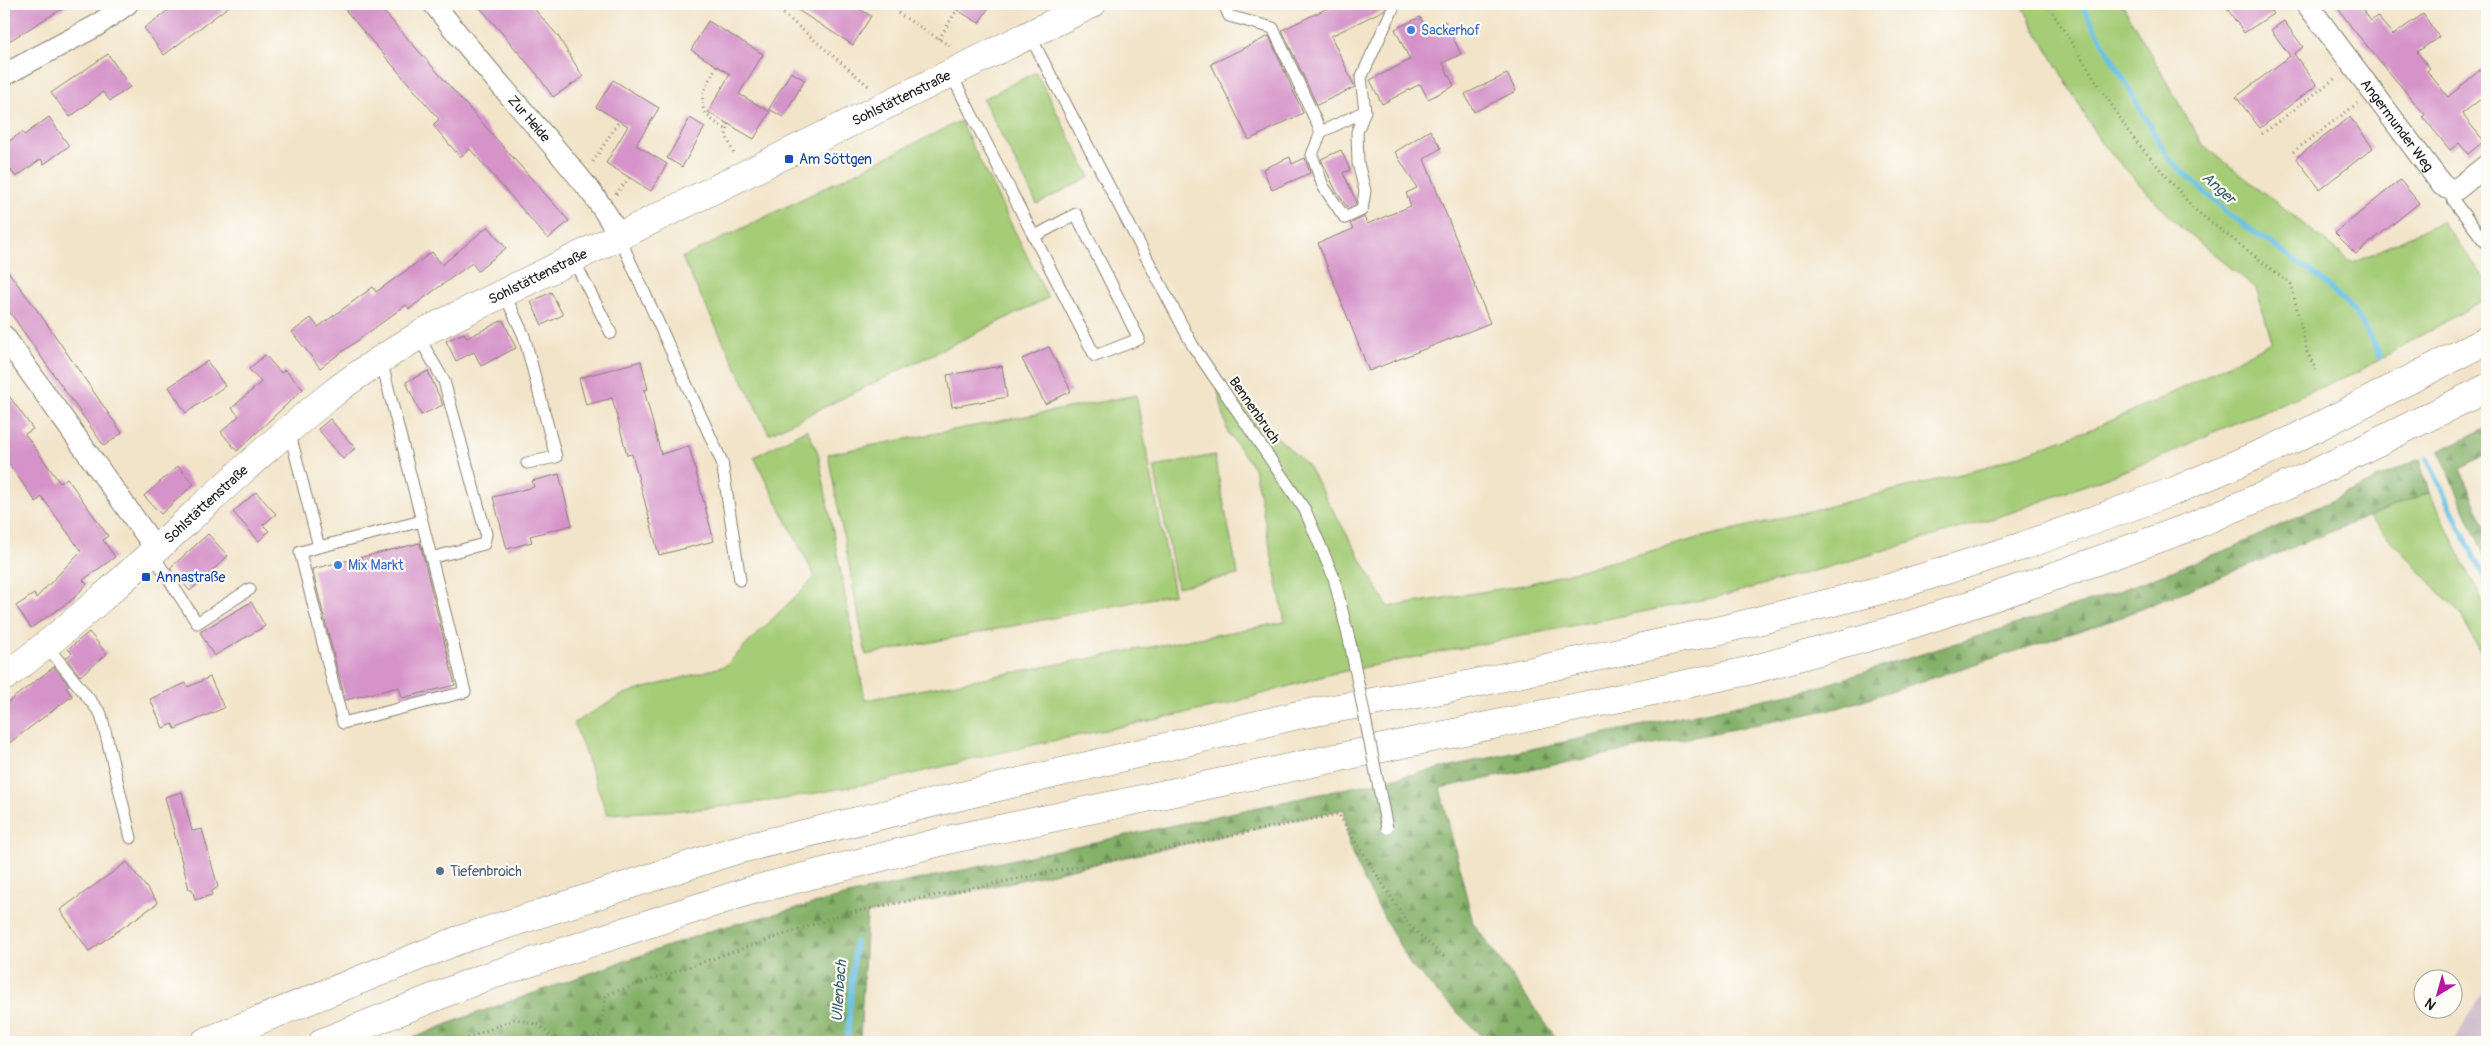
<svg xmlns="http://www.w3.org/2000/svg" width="2491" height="1046" font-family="Pangolin,sans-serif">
<defs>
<pattern id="forest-firs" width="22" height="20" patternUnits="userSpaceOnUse" patternTransform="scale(1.25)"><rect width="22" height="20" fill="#84b068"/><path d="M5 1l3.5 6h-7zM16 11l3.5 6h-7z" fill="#6b8e55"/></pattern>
</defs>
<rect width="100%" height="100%" fill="#fdfcf7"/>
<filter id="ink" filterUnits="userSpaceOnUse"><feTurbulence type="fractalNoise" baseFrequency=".02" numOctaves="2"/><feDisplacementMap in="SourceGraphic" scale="10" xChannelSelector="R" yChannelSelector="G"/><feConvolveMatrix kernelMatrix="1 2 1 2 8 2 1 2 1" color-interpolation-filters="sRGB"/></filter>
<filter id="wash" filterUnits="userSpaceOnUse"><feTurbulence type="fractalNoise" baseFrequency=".0096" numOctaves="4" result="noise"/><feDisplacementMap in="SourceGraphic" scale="20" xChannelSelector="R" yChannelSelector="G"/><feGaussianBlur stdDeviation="1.12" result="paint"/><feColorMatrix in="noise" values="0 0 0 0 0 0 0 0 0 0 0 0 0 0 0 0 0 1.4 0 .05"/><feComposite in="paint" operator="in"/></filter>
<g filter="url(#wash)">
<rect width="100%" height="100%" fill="#f2e4c9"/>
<!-- industrial -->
<path fill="#d0bdce" d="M2487,983V1042H2454Z"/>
<!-- grass -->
<path fill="#a5cc77" stroke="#60744a" d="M2021,4H2122L2202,144L2353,263L2442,221L2487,281V298L2359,371L2209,434L2172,453L2010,513L1843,563L1722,596L1331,674L1221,706L1033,745L883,781L778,800L700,809L607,814L574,723L624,694L725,666L815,577L754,457L807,429L818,453L865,700L1285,622L1254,468L1228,433L1215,379L1308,466L1388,607L1524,585L1699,538L1985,468L2094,428L2162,398L2272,342L2256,288L2178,225L2101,143Z
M1036,72L1090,177L1037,204L983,99Z
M960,121L1048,298L769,434L682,258Z
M1136,395L1174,594L866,655L828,454Z
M1214,455L1238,575L1177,587L1154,467Z
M2429,492L2487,610V667L2463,617L2368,516Z"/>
<!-- forest -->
<path fill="url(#forest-firs)" stroke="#506642" d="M2487,427V455L2460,469L2487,532V561L2439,451Z
M2419,459L2429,492L2116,619L1838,708L1440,788L1473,923L1559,1042H1487L1411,966L1364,881L1349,846L1344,809L867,914L860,1042H404L460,1019L716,929L860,892L1808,690L2103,597L2234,547Z"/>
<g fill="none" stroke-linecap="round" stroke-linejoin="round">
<!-- stream -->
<path stroke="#67c0e5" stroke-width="5.5" d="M2081,4L2169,159L2227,213L2319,277L2355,312L2381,356
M2427,458L2487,584
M847,1042L855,942"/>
</g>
<g id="blocks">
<!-- building -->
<path fill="#d593c9" d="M4,4H70L4,44Z
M177,4H232L164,55L144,28Z
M340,4H377L569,221L548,239L470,149L460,157L433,125L439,119Z
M477,4H530L558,36L583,77L553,97L536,73Z
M788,4H852L871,16L853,45Z
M947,4H991L979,23Z
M1336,4H1387L1384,10L1331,36L1355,87L1317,105L1282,30Z
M2224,4H2266L2273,14L2244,33Z
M2335,4H2359L2371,21L2377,16L2393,35L2423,14L2439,37L2417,52L2430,68L2427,71L2448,97L2487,64V94L2462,114L2484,141L2468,154L2459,143L2450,150L2423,117L2425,115L2352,28Z
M1420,17L1427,30L1445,21L1461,54L1443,63L1454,86L1428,99L1420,84L1382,104L1370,80L1410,60L1395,29Z
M708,21L763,54L739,94L770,112L754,139L708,112L730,74L691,50Z
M2284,21L2303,47L2294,54L2317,85L2260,128L2236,97L2290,56L2271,30Z
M1269,36L1303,113L1249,140L1211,64Z
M108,54L130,87L110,101L103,92L70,117L51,93Z
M791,72L805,80L783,117L769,109Z
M1507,74L1516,91L1474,112L1465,94Z
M613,80L659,108L636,145L667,164L651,191L606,163L628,126L596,107Z
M49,117L69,146L44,164L41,159L16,177L4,161V145L22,132L24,135Z
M2350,117L2373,148L2320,189L2296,158Z
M690,118L705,127L682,167L667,158Z
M1430,130L1441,148L1424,159L1490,323L1369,371L1318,243L1353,229L1350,224L1364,217L1367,224L1411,206L1406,193L1417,188L1395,152Z
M1341,150L1350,170L1343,173L1356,200L1355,205L1348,208L1336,191L1321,159Z
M1290,157L1292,164L1305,158L1310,173L1272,190L1263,169Z
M2400,180L2419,203L2356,254L2335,233Z
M488,226L506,248L478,271L472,263L409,309L406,305L320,368L292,332L311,318L318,327L373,287L376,292L432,252L442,265Z
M4,266L40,314L122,433L104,446L4,304Z
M551,292L563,315L542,325L531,302Z
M503,320L516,348L481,366L474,352L456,361L446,341L464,333L467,338Z
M1049,347L1071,391L1045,404L1022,359Z
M265,355L281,373L285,370L303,389L237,451L221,432L239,416L232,408L261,382L249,369Z
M207,361L225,386L186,413L169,387Z
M641,361L648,389L644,390L661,454L689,446L714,541L659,555L632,454L627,455L612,398L586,405L579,378Z
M1002,366L1007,397L952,407L947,375Z
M428,371L443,405L421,415L406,382Z
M4,389L33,429L25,434L60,483L67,478L108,536L103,540L115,557L83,580L87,584L73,599L31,628L16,606L34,594L36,598L81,551L42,497L36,502L4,457Z
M330,419L355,448L343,459L318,429Z
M178,466L194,484L161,514L144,496Z
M559,474L572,525L530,536L532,542L507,549L493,497L534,487L532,481Z
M256,492L276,514L263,525L269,531L259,541L233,512Z
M208,534L228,556L190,591L170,568Z
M420,543L455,685L402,698L399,687L345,700L312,569Z
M251,602L265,626L214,656L200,632Z
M89,632L107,654L80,676L66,658L72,653L68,649Z
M54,667L69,685L66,687L72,696L4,747V705Z
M210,677L224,708L175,729L173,724L163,728L150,699L186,683L188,687Z
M182,792L192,831L202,829L218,887L211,892L212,895L195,900L192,889H189L165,797Z
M127,862L158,903L89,951L60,910Z"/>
</g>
</g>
<g filter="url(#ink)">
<use href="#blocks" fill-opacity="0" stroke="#878072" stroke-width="1"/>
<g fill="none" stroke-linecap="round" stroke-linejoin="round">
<defs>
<path id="lane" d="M1224,4L1229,16L1273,28L1321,132L1365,111L1361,78L1395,4
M1029,34L1193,346L1305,510L1334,578L1350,643
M951,74L1095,356L1139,339L1076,214L1035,236
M1321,132L1312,155L1323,186L1345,218L1362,210L1365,191L1358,163L1357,132L1365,111
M2452,190L2453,200L2487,245
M619,237L722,462L740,580
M573,259L611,333
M504,293L524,336L556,457L527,463
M418,336L444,381L486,534L484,544L431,558
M289,430L319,547L422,521L381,360
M319,547L300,552L343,723L465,692L422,521
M152,553L197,623L250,589
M46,645L101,714L131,838"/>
<g id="street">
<path id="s1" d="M434,4C472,54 514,100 554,147C578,176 603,203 619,237"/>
<path id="s2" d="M2307,4L2442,185L2447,188L2457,189L2487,165"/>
<path d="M4,75L96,26L127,4"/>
<path d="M4,336L156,549"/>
</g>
<g id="secondary">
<path id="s3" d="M4,677C119,593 216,487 327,398C359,372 394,351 428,330L1092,4"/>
</g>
<path id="highway" d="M205,1042L459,940L733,851L1298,715L1458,687L1725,629L1889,588L2023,546L2174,491L2292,440L2487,340
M323,1042L480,979L749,891L952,839L1748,671L1901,628L2044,580L2190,527L2309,476L2487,388"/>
</defs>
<!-- lane casing -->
<use href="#lane" stroke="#878072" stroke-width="13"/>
<!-- street casing -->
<use href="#street" stroke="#878072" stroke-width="23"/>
<!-- secondary casing -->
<use href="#secondary" stroke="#878072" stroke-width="29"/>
<!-- highway casing -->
<use href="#highway" stroke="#878072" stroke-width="29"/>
<!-- path -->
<path stroke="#878072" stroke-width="3" stroke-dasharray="1 4" stroke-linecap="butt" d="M772,4L871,88
M902,4L898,13L953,48
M2047,4L2130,134L2195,210L2291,284L2307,352L2316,370
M939,39L957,10
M717,66C700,95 692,111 726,129
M729,124L726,135L735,156
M2262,134L2337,77
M2293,152L2358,103
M593,162L619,121
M616,194L629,178
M458,1042L515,1019L539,1025L557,1042
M585,1042L600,1035L606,995L844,914L1338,814L1409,925L1444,957"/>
<!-- lane -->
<use href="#lane" stroke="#fff" stroke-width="11"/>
<!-- street -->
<use href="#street" stroke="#fff" stroke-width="21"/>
<!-- secondary -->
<use href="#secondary" stroke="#fff" stroke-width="28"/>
<!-- highway -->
<use href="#highway" stroke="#fff" stroke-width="28"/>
<defs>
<path id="lane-bridge" d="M1350,643L1387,828"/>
</defs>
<!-- lane-bridge casing -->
<use href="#lane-bridge" stroke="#878072" stroke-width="13" stroke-linecap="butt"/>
<!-- lane-bridge -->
<use href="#lane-bridge" stroke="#fff" stroke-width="11"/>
</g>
</g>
<!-- markers -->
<g fill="#3f7fe0" stroke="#fdfcf7" stroke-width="2">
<circle cx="1411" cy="30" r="5"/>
<circle cx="338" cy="565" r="5"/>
</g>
<g fill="#1a4fb4" stroke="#fdfcf7" stroke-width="2">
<rect x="784" y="154" width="10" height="10" rx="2.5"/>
<rect x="141" y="572" width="10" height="10" rx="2.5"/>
</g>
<circle fill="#5c6f8a" stroke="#fdfcf7" stroke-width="2" cx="440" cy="871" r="5"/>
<g text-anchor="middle" stroke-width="4.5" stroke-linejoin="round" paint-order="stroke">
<!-- shop labels -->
<g font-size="14" fill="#366cbe" stroke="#fdfcf7" text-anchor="start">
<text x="1421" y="35">Sackerhof</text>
<text x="348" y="570">Mix Markt</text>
</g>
<!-- street labels -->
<g font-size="14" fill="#1c1c1c" stroke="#fdfcf7">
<text dy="5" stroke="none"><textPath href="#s3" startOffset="1076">Sohlstättenstraße</textPath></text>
<text dy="5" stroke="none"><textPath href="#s1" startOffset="149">Zur Heide</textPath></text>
<text dy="5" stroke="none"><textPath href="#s2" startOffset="151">Angermunder Weg</textPath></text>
<text dy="5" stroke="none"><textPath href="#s3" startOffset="671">Sohlstättenstraße</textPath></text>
<text transform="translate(1255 410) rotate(55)" y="5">Bennenbruch</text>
<text dy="5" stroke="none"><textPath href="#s3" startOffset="266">Sohlstättenstraße</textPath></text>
</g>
<!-- transit labels -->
<g font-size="14" fill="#164399" stroke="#fdfcf7" text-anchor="start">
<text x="799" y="164">Am Söttgen</text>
<text x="156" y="582">Annastraße</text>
</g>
<!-- service labels -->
<g font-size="14" fill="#4e5e75" stroke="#fdfcf7" text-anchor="start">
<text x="450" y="876">Tiefenbroich</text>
</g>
<!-- water labels -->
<g font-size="15" font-style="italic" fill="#3a5e6c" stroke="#fdfcf7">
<text transform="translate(2219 188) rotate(42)" y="5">Anger</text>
<text transform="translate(839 991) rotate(-86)" y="5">Ullenbach</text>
</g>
</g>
<!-- margin -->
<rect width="2491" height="1046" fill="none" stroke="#fdfcf7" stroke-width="20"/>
<!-- north arrow -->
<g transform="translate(2438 994) rotate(217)"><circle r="24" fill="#fdfcf7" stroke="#a3a29f"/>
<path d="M0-4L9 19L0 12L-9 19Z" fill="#b5179e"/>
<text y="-8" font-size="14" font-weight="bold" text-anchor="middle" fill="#1c1c1c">N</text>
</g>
</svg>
